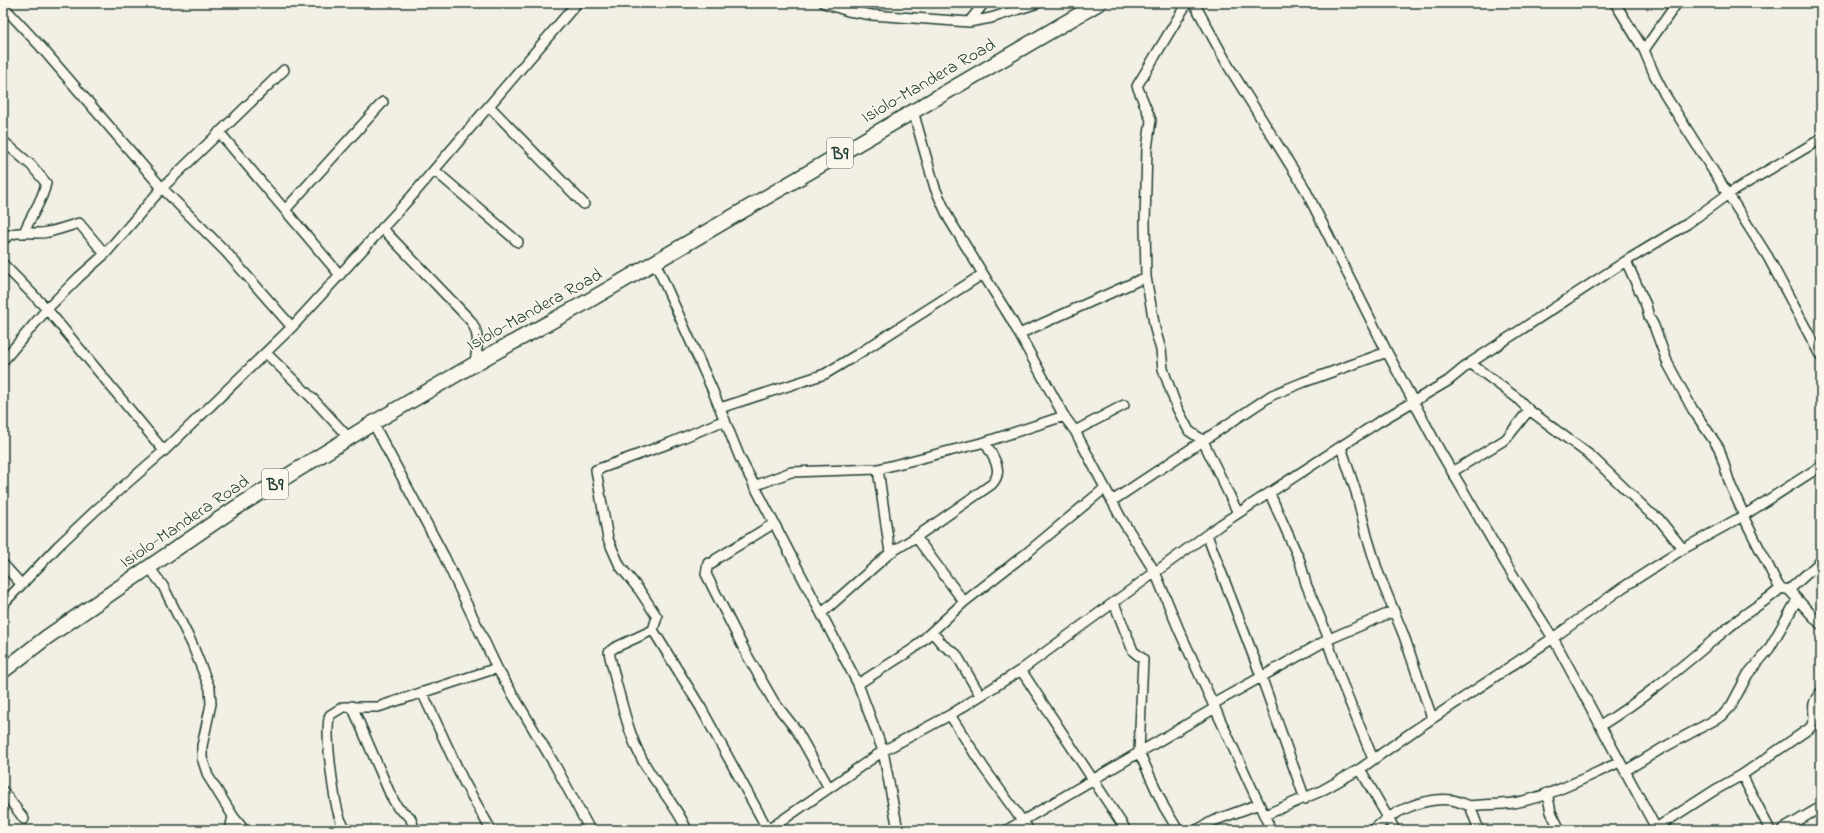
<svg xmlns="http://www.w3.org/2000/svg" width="1824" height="833" font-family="'Indie Flower',sans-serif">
<rect width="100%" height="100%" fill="#f2f0e5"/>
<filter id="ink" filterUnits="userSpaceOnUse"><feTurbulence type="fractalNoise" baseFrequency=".025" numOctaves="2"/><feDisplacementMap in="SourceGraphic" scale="8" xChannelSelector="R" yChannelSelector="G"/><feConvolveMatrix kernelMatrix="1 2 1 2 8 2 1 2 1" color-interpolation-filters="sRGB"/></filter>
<g filter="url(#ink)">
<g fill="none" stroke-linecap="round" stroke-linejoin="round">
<defs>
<path id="minor" d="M824,3L848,11L872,15L969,22L991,18L1038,3
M1187,3L1137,86L1151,120L1147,149L1145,222L1146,277L1155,329L1161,350L1163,369L1177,408L1189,431L1204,441
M1194,3L1229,67L1304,187L1387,352L1440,451L1506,564L1553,638L1657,830
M1615,3L1644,50L1655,76L1665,95L1768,257L1821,357
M3,6L41,47L162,188L226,252L292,327
M969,22L984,3
M1644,50L1677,3
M489,106L584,204
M913,111L935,188L949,219L1011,319L1064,416L1075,431L1121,518L1155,572L1179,630L1271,830
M219,132L340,275
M3,141L31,165L46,183C43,201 30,216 24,233
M434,170L518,242
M285,210L383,102
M382,228L470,320C481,335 477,346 475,363
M3,240C17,227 31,236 48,232C58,230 69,226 79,223L105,254
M1626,261L1646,305L1649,317L1654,326L1668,364L1693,410L1719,448L1730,484L1744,515
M655,262L712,389L740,458L858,684L883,751L898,830
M3,264L47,309L3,361
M1019,334L1146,277
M266,353L314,400L349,438
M1470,363L1517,398L1529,410L1591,456L1649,512L1659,519L1683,549
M720,408L825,374L858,354L983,274
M373,423L444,556L497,668L556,767L590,830
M1075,431L1124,405
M1203,441L1238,513
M1341,447L1356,492L1367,536L1378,572L1404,636L1432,718
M164,451L47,309L79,277L105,254L162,188L284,70
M878,469L890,553
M1452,472L1506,439L1529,410
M754,486L791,472L878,469L985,442L1064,416
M1270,494L1300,561L1306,584L1329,639
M1112,501L1272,395L1304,382L1387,352
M1743,516L1778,585L1781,588L1789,590L1821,625
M773,524L716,559L712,564L708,563L706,574L747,655L774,702L797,731L829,788
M1207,535L1261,676L1305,799
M916,537L964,602
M3,564L21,584
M149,567L163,586L192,644L210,689L211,704L202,746V758L208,776L233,816L230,830
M1789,590L1821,561
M1114,603L1133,651L1143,659L1139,752L1164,807L1178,830
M3,604L58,546L96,510L164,451L292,327L411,197L577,3
M822,613L890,553L916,537L992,484C1005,470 992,456 985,442
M653,630L701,708L768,830
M932,632L943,645L956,654L980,695
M1327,640L1342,683L1373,759
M1021,670L1126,830
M858,684L913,649L964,602L1028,552L1105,488
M422,692L463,780L491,830
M1213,704L1327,640L1394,611
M352,706L391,796L398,808L410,817L415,830
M950,715L984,768L1029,830
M1600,726C1650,695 1694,656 1739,619C1753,608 1768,600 1781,588
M1360,769L1395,830
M1625,771L1661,749L1722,716L1731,706L1748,674L1769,649L1797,600
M1742,775L1770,830
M3,791L24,819
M1547,793L1551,812L1560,830
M1470,806C1484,804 1499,805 1513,803C1550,797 1586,777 1620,762
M1265,815L1321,791L1360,769L1415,730L1553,638L1622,588L1683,549L1743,516L1821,466
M233,816L244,830
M1656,828L1715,790L1742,775L1810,728C1820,713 1806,708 1821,692
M349,830C345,828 343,826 341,821C334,805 324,730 330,715L343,707H378L497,668
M687,830C676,805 661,791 647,768C631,743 624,711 616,682C614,672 611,662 609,652L614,648L653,630L657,617L640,591L620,566L615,555L608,539L596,470L670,443L725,420
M768,830L883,751L950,715L1021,670L1220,525L1377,423L1448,381L1470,363L1626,261L1687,224L1728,194L1821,139
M1007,830L1215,708
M1197,830L1213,821L1259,804
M1373,830C1393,811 1424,797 1452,800C1458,801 1464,804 1470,806L1479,830
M1782,830L1821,807"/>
<path id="trunk" d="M3,671L47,637L234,509L373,423L490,355L583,304L1099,3"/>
</defs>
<!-- minor casing -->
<use href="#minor" stroke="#1f3d34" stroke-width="12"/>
<!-- trunk casing -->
<use href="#trunk" stroke="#1f3d34" stroke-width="17"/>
<!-- minor -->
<use href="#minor" stroke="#fbf7ec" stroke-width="9"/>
<!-- trunk -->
<use href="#trunk" stroke="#fbf7ec" stroke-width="14"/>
</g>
</g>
<g text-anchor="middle" stroke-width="3" stroke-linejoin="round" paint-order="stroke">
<!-- shield labels -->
<g fill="#fbf7ec" stroke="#61756b" stroke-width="1">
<rect x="827" y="138" width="26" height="30" rx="3"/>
<rect x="262" y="469" width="26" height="30" rx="3"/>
</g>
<g font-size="17" font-weight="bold" fill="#1f3d34">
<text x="840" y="159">B9</text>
<text x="275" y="490">B9</text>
</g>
<!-- street labels -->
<g font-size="18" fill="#1f3d34" stroke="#fbf7ec">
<text transform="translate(928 80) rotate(-30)" y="6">Isiolo-Mandera Road</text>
<text transform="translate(534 309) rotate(-29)" y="6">Isiolo-Mandera Road</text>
<text transform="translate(184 521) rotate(-34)" y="6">Isiolo-Mandera Road</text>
</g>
</g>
<!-- margin -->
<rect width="1824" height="833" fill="none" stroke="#fbf7ec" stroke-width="16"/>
<rect x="8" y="8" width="1808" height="817" fill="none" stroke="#1f3d34" stroke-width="1.5" filter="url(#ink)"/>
</svg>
